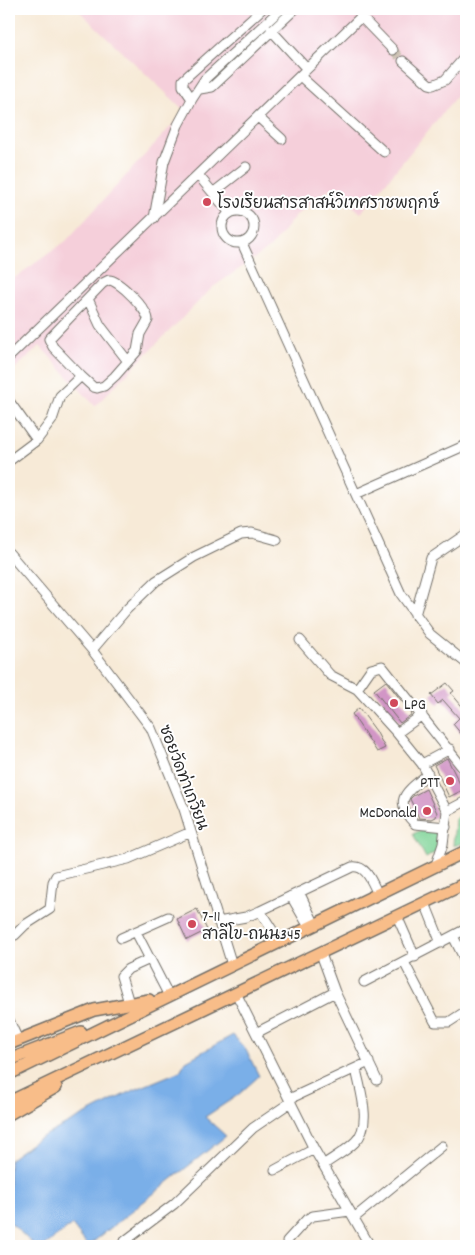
<svg xmlns="http://www.w3.org/2000/svg" width="475" height="1255" font-family="Dekko,'Playpen Sans Thai',sans-serif">
<rect width="100%" height="100%" fill="#fff"/>
<filter id="ink" filterUnits="userSpaceOnUse"><feTurbulence type="fractalNoise" baseFrequency=".02" numOctaves="2"/><feDisplacementMap in="SourceGraphic" scale="10" xChannelSelector="R" yChannelSelector="G"/><feConvolveMatrix kernelMatrix="1 2 1 2 8 2 1 2 1" color-interpolation-filters="sRGB"/></filter>
<filter id="wash" filterUnits="userSpaceOnUse"><feTurbulence type="fractalNoise" baseFrequency=".0096" numOctaves="4" result="noise"/><feDisplacementMap in="SourceGraphic" scale="20" xChannelSelector="R" yChannelSelector="G"/><feGaussianBlur stdDeviation="1.12" result="paint"/><feColorMatrix in="noise" values="0 0 0 0 0 0 0 0 0 0 0 0 0 0 0 0 0 1.4 0 .05"/><feComposite in="paint" operator="in"/></filter>
<g filter="url(#wash)">
<rect width="100%" height="100%" fill="#f7ead7"/>
<!-- built -->
<path fill="#f5cfda" d="M77,9H466V81L462,89L361,213L331,188L295,216L271,247L213,287L95,406L40,346L9,374V282L66,241L185,111Z"/>
<!-- green -->
<path fill="#7fd497" stroke="#558061" d="M466,809V842L453,846L455,819Z
M421,830H429L440,835L439,850L426,858L413,834Z"/>
<!-- water -->
<path fill="#7aafe8" stroke="#526d8a" d="M233,1035L246,1050L259,1076L238,1095L205,1117L226,1136L88,1246L72,1225L44,1246H35L9,1221V1160L36,1140L127,1093L180,1071L186,1061Z"/>
<g id="blocks">
<!-- building -->
<path fill="#d296c6" d="M386,681L412,714L400,723L374,690Z
M447,683L454,691L451,693L466,711V740L453,724L459,718L443,700L438,704L431,695Z
M359,708L376,731L385,748L377,752L352,714Z
M447,758L463,790L449,797L434,765Z
M426,789L437,813L436,817L432,819L419,818L410,799L413,796Z
M197,909L207,930L187,940L177,919Z"/>
</g>
</g>
<g filter="url(#ink)">
<use href="#blocks" fill-opacity="0" stroke="#726e67" stroke-width="1"/>
<g fill="none" stroke-linecap="round" stroke-linejoin="round">
<!-- minor-tunnel -->
<path stroke="#cec4b5" stroke-width="9" stroke-dasharray="9 4.5" stroke-linecap="butt" d="M393,50L403,61"/>
<defs>
<path id="minor" d="M361,17L393,50
M271,30L307,69
M403,61L429,84L433,85L445,80L464,58
M300,76L384,152
M200,89L212,87L295,9
M192,99L183,86V80L262,9
M258,117L282,139
M198,175L229,212
M214,192L246,167
M222 227a16 16 0 1 1 32 0a16 16 0 1 1-32 0Z
M154,218L164,162L178,125L192,99L205,79L281,9
M242,243L401,594L430,634L466,663
M109,280C119,280 148,310 148,320L140,334L137,351L115,376L104,386L97,388L93,387L81,376L53,347L49,339L103,283Z
M88,299L100,325L127,360
M9,357L369,9
M9,401L37,440
M9,461L37,440L52,420L60,396L81,376
M356,494L466,445
M9,553L92,650L151,728L184,809L232,965
M415,615L431,558L466,534
M300,640L330,675L357,689L397,733L422,764L447,811
M92,650L127,609L156,581L194,557L241,534L252,533L277,540
M357,689L371,669L382,666L466,772
M397,733L422,715
M422,764L450,749
M428,774C408,791 391,799 415,824L446,827
M436,865L443,844L447,811L466,801
M299,892L315,925
M291,896L309,927
M425,903L441,943
M260,911L280,942
M397,916L415,957
M218,922L246,917L260,911L352,867C367,865 372,883 378,894
M136,932L169,996
M15,935L25,925L50,909L53,882L56,876L128,859L191,832
M453,936L466,962
M121,938L168,917
M321,954L335,992L377,1080
M404,962L435,1022H449L466,1011
M364,982L466,929
M237,995L314,1149L370,1246
M129,1003L121,976L128,969L150,959
M9,1020L18,1040
M256,1033L335,992
M289,1099L369,1062
M323,1165C333,1158 346,1151 355,1142C373,1125 360,1090 356,1069
M275,1170L314,1149
M354,1218L442,1146
M125,1241L174,1204L253,1128L291,1102
M287,1241L307,1219L313,1216L350,1211"/>
<path id="major" d="M9,1044L94,1010L149,1000
M9,1060L81,1032
M9,1074L466,851
M9,1102L466,883
M9,1114L56,1087"/>
</defs>
<!-- minor casing -->
<use href="#minor" stroke="#726e67" stroke-width="11"/>
<!-- major casing -->
<use href="#major" stroke="#726e67" stroke-width="14"/>
<!-- minor -->
<use href="#minor" stroke="#fff" stroke-width="9"/>
<!-- major -->
<use href="#major" stroke="#f8bd89" stroke-width="11"/>
</g>
</g>
<!-- markers -->
<g fill="#d1495b" stroke="#fff" stroke-width="2">
<circle cx="207" cy="202" r="5"/>
<circle cx="394" cy="703" r="5"/>
<circle cx="450" cy="781" r="5"/>
<circle cx="427" cy="811" r="5"/>
<circle cx="192" cy="924" r="5"/>
</g>
<g text-anchor="middle" stroke-width="4" stroke-linejoin="round" paint-order="stroke">
<!-- poi labels -->
<g font-size="16" fill="#2b2b2b" stroke="#fff" text-anchor="start">
<text x="217" y="208">โรงเรียนสารสาสน์วิเทศราชพฤกษ์</text>
<text x="404" y="709">LPG</text>
<text x="440" y="787" text-anchor="end">PTT</text>
<text x="417" y="817" text-anchor="end">McDonald</text>
<text x="202" y="921">7-11<tspan x="202" dy="18">สาลีโข-ถนน345</tspan></text>
</g>
<!-- street labels -->
<g font-size="16" fill="#2b2b2b" stroke="#fff">
<text transform="translate(185 777) rotate(69)" y="6">ซอยวัดท่าเกวียน</text>
</g>
</g>
<!-- margin -->
<rect width="475" height="1255" fill="none" stroke="#fff" stroke-width="30"/>
</svg>
